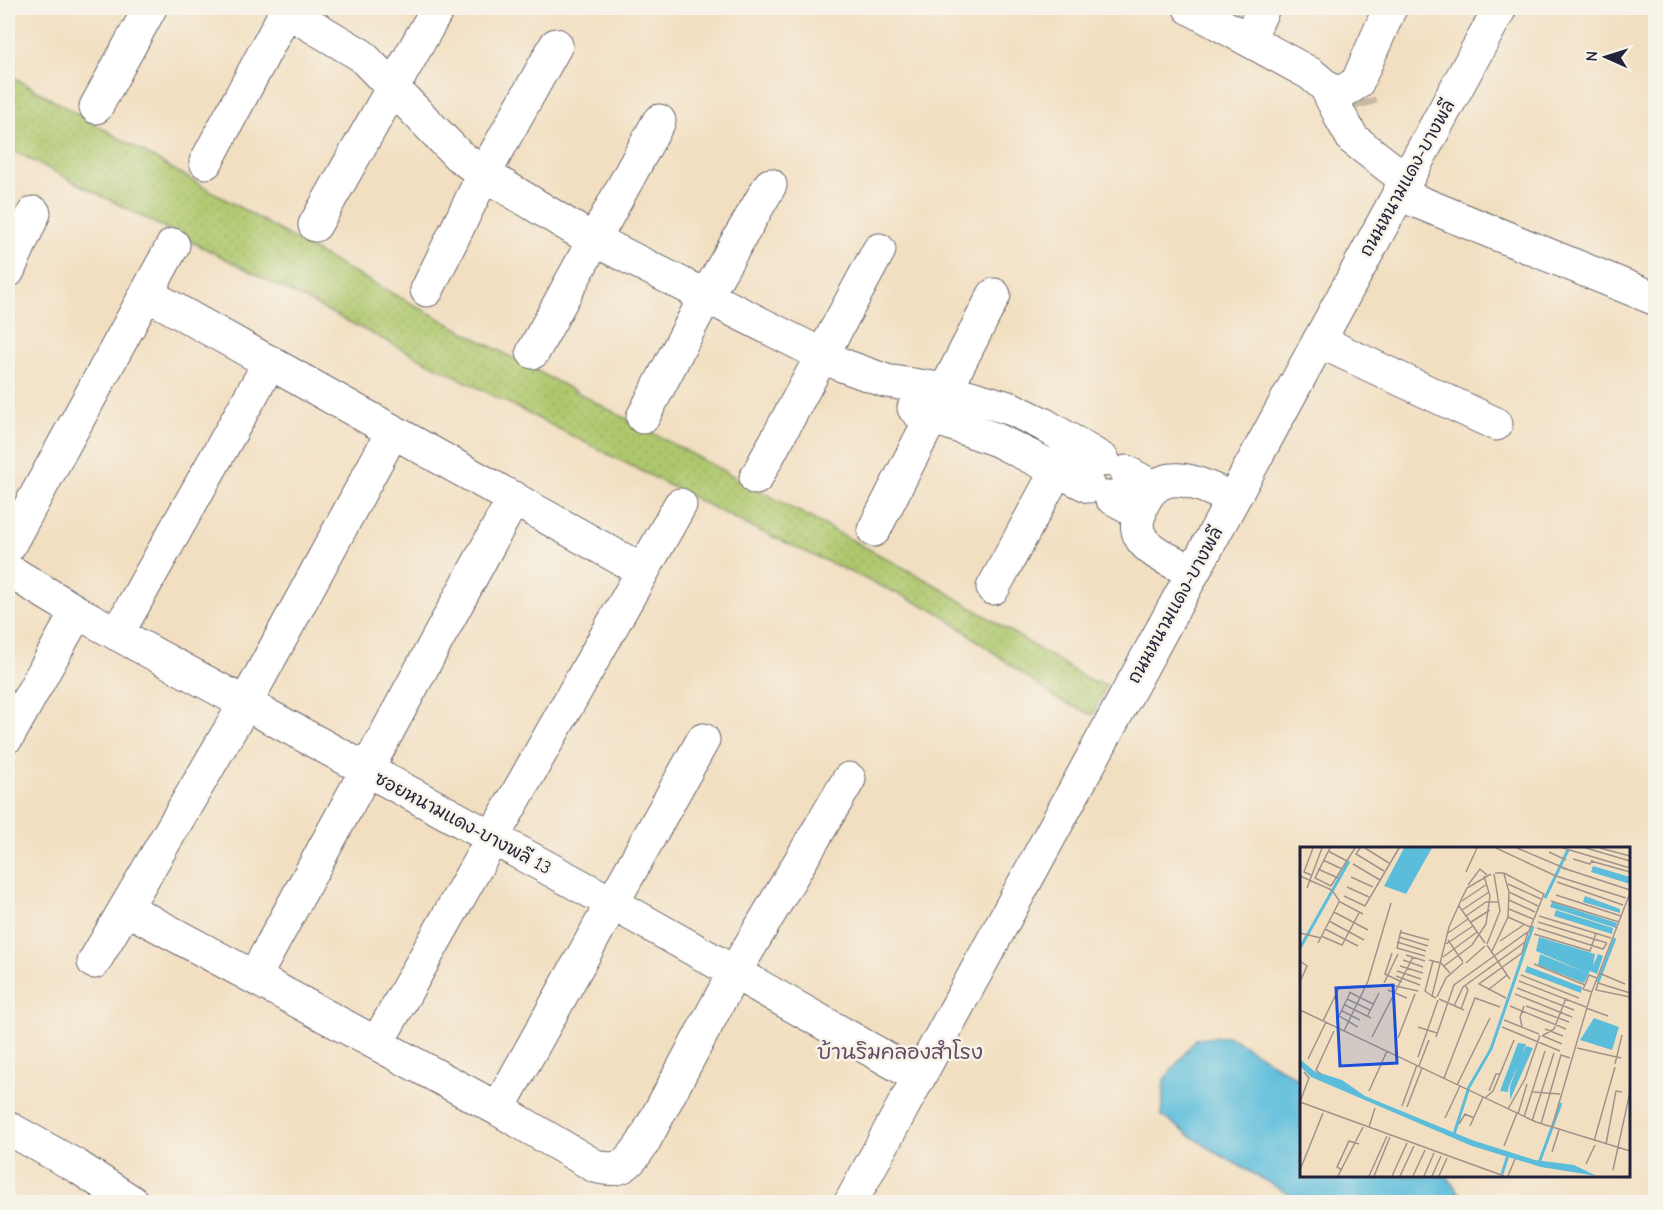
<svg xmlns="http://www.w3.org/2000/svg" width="1663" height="1210" font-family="'Comic Neue','Playpen Sans Thai',sans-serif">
<defs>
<pattern id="grass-dots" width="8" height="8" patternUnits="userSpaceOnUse" patternTransform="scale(1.5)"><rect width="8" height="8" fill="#aec76c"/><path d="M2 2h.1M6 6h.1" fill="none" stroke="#95ab5e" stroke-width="1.8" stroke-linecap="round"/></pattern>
</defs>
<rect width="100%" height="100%" fill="#f7f3e8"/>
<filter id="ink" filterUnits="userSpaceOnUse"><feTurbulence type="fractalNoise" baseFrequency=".0167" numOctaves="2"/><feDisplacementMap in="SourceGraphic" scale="12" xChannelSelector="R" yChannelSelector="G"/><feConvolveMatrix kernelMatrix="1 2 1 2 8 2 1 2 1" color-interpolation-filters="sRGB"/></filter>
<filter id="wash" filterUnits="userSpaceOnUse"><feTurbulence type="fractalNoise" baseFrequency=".008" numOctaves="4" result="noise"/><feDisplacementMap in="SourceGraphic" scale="24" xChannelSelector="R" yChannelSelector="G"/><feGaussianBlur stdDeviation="1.35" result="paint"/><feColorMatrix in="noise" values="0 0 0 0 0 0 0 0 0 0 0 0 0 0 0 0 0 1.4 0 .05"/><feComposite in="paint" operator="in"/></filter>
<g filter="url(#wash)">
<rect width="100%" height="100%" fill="#f2dfc1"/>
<!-- grass -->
<path fill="url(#grass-dots)" stroke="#687454" stroke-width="1.5" d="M8,74L336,263L932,583L1092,682L1106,684L1093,715L1057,699L938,612L749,526L8,148Z"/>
<!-- water -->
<path fill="#5cbddb" stroke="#3f708b" stroke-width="1.5" d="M1229,1036L1301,1081L1302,1176H1447L1465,1202H1302L1212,1150L1162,1116L1164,1080L1196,1039Z"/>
</g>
<g filter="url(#ink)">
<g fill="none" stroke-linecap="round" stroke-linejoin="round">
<!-- minor-tunnel -->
<path stroke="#c8b9a6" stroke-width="33" stroke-dasharray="33 16" stroke-linecap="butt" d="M1359,101L1361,108"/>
<defs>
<path id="minor" d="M282,8L361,55L458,155L484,174L581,233L842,365L886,381L947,390L1012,409L1043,424L1103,460
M1190,8L1311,74L1326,87L1337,109
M1249,40L1263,8
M1332,98L1357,83L1390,8
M96,107L150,8
M1340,116L1353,139L1406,180
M206,162L288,8
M1399,194L1656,299
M315,225L438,8
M8,271L34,213
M427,290L484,174L556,45
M147,294L643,571
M1319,341L1496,424
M533,352L659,121
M914,408L918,412L997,440L1089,486
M643,417L706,296L770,185
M1126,472L1153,487
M756,478L879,250
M1111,497L1140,513
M874,530L994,295
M8,547L173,245
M8,570L77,612L612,903L919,1077
M1193,572C1177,563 1148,553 1140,536C1135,527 1138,514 1142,505C1162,461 1201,485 1233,499
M993,588L1068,450
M117,634L270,362
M8,736L77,612
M127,909L498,1109L595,1166C622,1174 628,1164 643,1143L734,973L849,779
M94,962L245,704L393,431
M255,976L514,498
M377,1043L680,505
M498,1109L703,740
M8,1128L78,1167L132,1202"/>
<path id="major" d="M851,1202L1500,8"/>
</defs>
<!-- minor casing -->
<use href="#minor" stroke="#6b646a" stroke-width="35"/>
<!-- major casing -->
<use href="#major" stroke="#6b646a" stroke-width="35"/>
<!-- minor -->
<use href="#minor" stroke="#fff" stroke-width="33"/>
<!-- major -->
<use href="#major" stroke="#fff" stroke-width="33"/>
</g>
</g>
<g text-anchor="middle" stroke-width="5" stroke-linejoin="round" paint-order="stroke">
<!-- street labels -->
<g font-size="18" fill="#22223b" stroke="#f7f3e8">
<text transform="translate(1407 178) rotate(-61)" y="6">ถนนหนามแดง-บางพลี</text>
<text transform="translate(1175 605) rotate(-61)" y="6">ถนนหนามแดง-บางพลี</text>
<text transform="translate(463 823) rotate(28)" y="6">ซอยหนามแดง-บางพลี 13</text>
</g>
<!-- quarter labels -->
<g font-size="21" fill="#634b65" stroke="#f7f3e8">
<text x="900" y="1059">บ้านริมคลองสำโรง</text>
</g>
</g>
<!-- overview -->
<g transform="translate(1300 847)">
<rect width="330" height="330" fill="#f2dfc1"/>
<path d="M104,1H132L106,47L84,39ZM293,19L330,30V37L291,25ZM285,49L320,62V66L283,55ZM252,55L317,76L316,81L250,60ZM256,63L313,81L312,87L254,69ZM239,90L295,107L293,119L298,107L303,109L297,127L290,124L284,136L238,118L240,107L287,126L236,104ZM227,119L282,140L281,146L225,125ZM294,171L319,180L312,203L280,193ZM218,196L226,197L222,208L226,199L233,201L210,253V239L219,216L209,239L208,245L200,244ZM0,212L14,224L42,233L65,249L172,293L235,313L274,318L297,329L241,320L172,299L11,230L0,219Z" fill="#5cbddb"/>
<path fill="none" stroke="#5cbddb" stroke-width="3" d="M245,51L268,3M0,101L49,14M298,135L315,91M154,287L169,240L191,202L233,79M239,316L261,256M202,327L209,305"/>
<path fill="none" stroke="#9f938b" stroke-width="1.5" d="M30,1L15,31L31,39L55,1M60,1L56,7L84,24M65,1L89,16M196,1L256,29L326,51M217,1L269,23L262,21M263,1L330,21M286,1L330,14M300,1L330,9M28,4L47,14M249,5L266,13M273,12L290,17L292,13M23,13L42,22M291,14L330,25M53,17L80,33M18,22L38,31M269,23L330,43M166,25L177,1M11,28L4,25L13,1M0,29L32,43L40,55L63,67M51,30L73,40M257,35L323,58M208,37L241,52M168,38L180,22L187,28M47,40L69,50M7,41L22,1M209,45L238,59M256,48L321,69M44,49L65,59L99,1M209,53L235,65M162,54L187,37M251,54L319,75M159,59L185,96M209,62L233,72M162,63L189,45M34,65L68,83M166,69L186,55H199M239,69L311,91M208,70L230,80M29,74L64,93M171,75L190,63M238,75L307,96M237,81L303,102L307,96M25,82L58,99M101,83L97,101L125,109M100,85L129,93M0,86L21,91M148,86L168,72M234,87L290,104L296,86M21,89L42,98L59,66M99,90L128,99M148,93L163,115M200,94L225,77M97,95L126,104M18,96L39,55M146,97L173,79M187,97L200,64L194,27M187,98L207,128M92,106L85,127L102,135M191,106L208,70L209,45L204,27M106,108L125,114M143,110L177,85M103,113L123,120M129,113L141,116L150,126M0,114L7,119L0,135M166,116L185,99M234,117L285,138L283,142L292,145M100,119L123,126M144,119L172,98L186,77L190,49L184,29M97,124L121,132M299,126L325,137M221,128L279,151M96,129L120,138M219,134L286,160M84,136L98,107M91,138L118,144M285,138L289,128L297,131M217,141L274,163M88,143L107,151M188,143L207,128L210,132M49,145L73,157M50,146L39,169L58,180M330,146L298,136L296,143L330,150M215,147L272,170M132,149L125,144L133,114M137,150L146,131L163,116M136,151L132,149L149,80L162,51L167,41L191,27M206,151L179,137L222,106L225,95M47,152L70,163M139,152L164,163M45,158L71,171M154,159L163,140L225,95L228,85M210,159L266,182M226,159L269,175M286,161L308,169M161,162L168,143L165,138M0,163L236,275L330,304M42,164L60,173M67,170L79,146M204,173L239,187M23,174L40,139M118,180L137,186M202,180L260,204M222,180L220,170L224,159M245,182L263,189M44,184L68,134L91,56M242,189L254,182L266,151M243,189L262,197M72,190L113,110M136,190L154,138L229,84L244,47L204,26H195M98,191L115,147M277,201L321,211M118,210L138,153M8,212L26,175M315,217L322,188M119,219L129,193M21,227L16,223L34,184M144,231L175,151L200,160M157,238L190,171M69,244L87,204M189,244L196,227H200M233,245L260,247M185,251L193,244L214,193M0,255L9,231L4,225M0,255L204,329M102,259L117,218M107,260L122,221M208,262L225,232L240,188M218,267L227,237M224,270L245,204M145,271L160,239M232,274L254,206M159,277L165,267L174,271M241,277L261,208L270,211M170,279L183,250M69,280L75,261M252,280L291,147L330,46M294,294L315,220M306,297L316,244L322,245M204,299L217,266M252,305L259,283M286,317L295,298M0,323L23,266M42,323L37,320L49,294L59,297M313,323L330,245M38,329L63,280M69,329L87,289M74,329L90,290M92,329L107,296M100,329L114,299M113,329L125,303M124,329L134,306M132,329L141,309M139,329L147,311M208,329L215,312"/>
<path fill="#1d4ed8" fill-opacity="0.15" stroke="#1d4ed8" stroke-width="3" d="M93,138L97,216L40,219L36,141Z"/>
<rect width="330" height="330" fill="none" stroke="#22223b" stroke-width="3"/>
</g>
<!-- margin -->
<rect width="1663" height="1210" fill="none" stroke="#f7f3e8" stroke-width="30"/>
<!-- north arrow -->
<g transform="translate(1606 57) rotate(273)" stroke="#f7f3e8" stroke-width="4.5" paint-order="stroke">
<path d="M0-4.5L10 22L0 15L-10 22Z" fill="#22223b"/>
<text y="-9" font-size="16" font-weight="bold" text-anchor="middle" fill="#22223b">N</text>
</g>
</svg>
